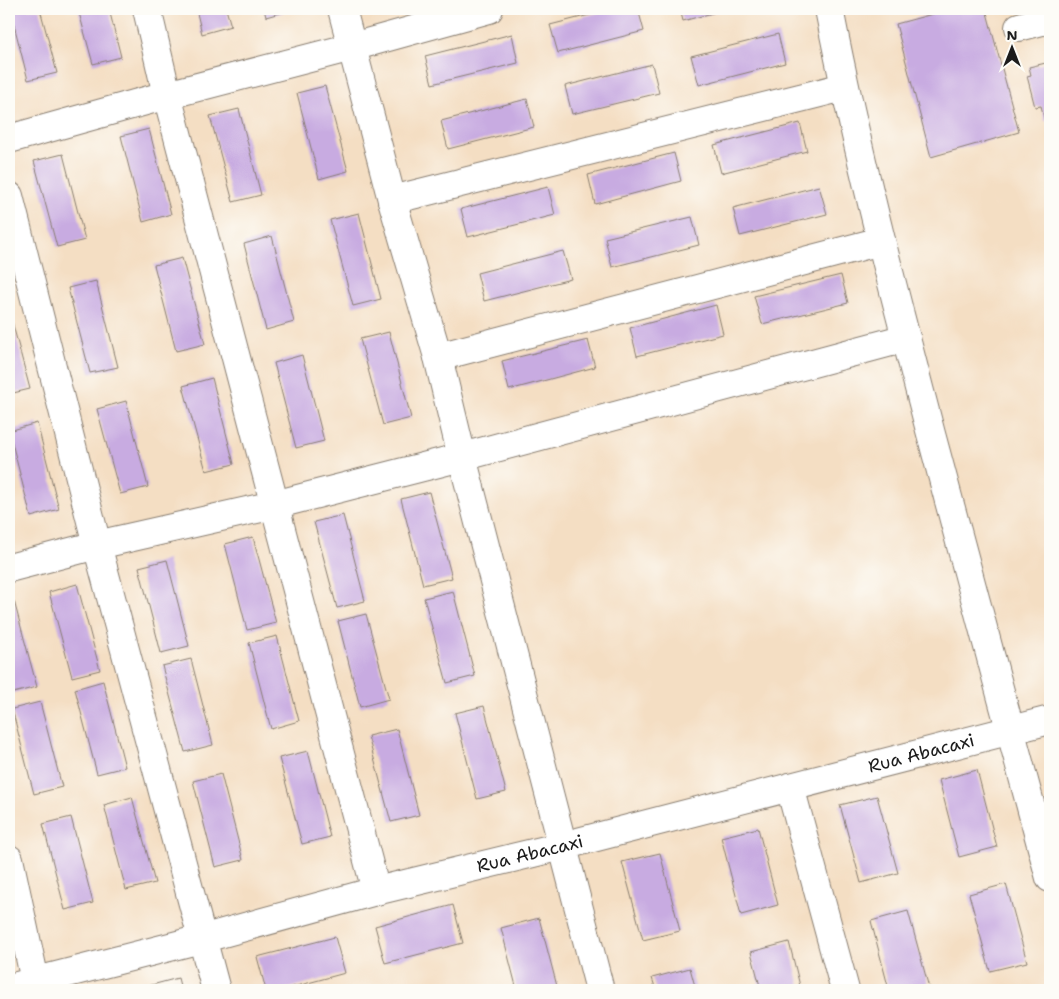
<svg xmlns="http://www.w3.org/2000/svg" width="1059" height="999" font-family="'Shantell Sans',sans-serif">
<rect width="100%" height="100%" fill="#fdfcf7"/>
<filter id="ink" filterUnits="userSpaceOnUse"><feTurbulence type="fractalNoise" baseFrequency=".02" numOctaves="2"/><feDisplacementMap in="SourceGraphic" scale="10" xChannelSelector="R" yChannelSelector="G"/><feConvolveMatrix kernelMatrix="1 2 1 2 8 2 1 2 1" color-interpolation-filters="sRGB"/></filter>
<filter id="wash" filterUnits="userSpaceOnUse"><feTurbulence type="fractalNoise" baseFrequency=".0096" numOctaves="4" result="noise"/><feDisplacementMap in="SourceGraphic" scale="20" xChannelSelector="R" yChannelSelector="G"/><feGaussianBlur stdDeviation="1.12" result="paint"/><feColorMatrix in="noise" values="0 0 0 0 0 0 0 0 0 0 0 0 0 0 0 0 0 1.4 0 .05"/><feComposite in="paint" operator="in"/></filter>
<g filter="url(#wash)">
<rect width="100%" height="100%" fill="#f4dec3"/>
<g id="blocks">
<!-- building -->
<path fill="#c8abe1" d="M10,9H40L57,73L28,80Z
M78,9H109L121,57L93,64Z
M196,9H226L231,26L202,34Z
M264,9H294L266,17Z
M613,9H638L644,31L558,53L550,25Z
M680,9H727L683,21Z
M951,9H986L1019,132L931,157L896,24Z
M512,34L518,63L432,84L425,56Z
M778,34L785,63L699,85L691,56Z
M1050,62V119L1045,121L1041,106L1035,107L1027,76L1031,75L1029,67Z
M652,64L659,93L572,114L565,86Z
M325,86L348,171L319,179L297,93Z
M527,99L534,127L448,149L441,121Z
M239,109L261,195L233,202L210,116Z
M800,123L807,151L721,173L714,145Z
M149,129L171,214L143,222L121,136Z
M674,153L681,181L595,204L588,175Z
M63,154L85,240L57,247L34,161Z
M819,186L827,214L740,236L733,208Z
M548,187L555,215L468,237L461,209Z
M359,213L381,299L353,306L330,220Z
M692,217L699,245L612,267L605,238Z
M272,236L294,322L266,330L244,244Z
M563,251L571,279L484,301L477,273Z
M182,258L205,344L176,351L154,265Z
M841,275L848,303L762,324L754,296Z
M96,281L118,367L90,373L68,288Z
M716,305L723,334L637,356L630,328Z
M9,310L30,389L9,394Z
M389,332L411,418L383,425L360,339Z
M588,340L595,367L509,390L502,361Z
M302,355L324,441L296,448L274,363Z
M212,378L234,464L206,471L183,386Z
M126,401L148,487L120,494L97,409Z
M37,423L59,509L31,517L9,431Z
M429,492L452,578L423,585L401,499Z
M343,515L365,601L337,608L314,522Z
M253,537L276,623L247,630L225,544Z
M167,560L189,646L161,653L139,567Z
M77,584L100,670L72,677L49,592Z
M453,591L475,676L447,683L424,598Z
M14,601L37,687L9,694V602Z
M366,614L389,699L360,707L338,621Z
M277,636L299,721L271,729L249,643Z
M191,659L213,745L185,752L162,666Z
M103,681L125,767L97,774L75,689Z
M40,702L62,787L34,794L12,709Z
M484,706L506,792L477,799L455,713Z
M397,729L419,815L391,822L368,736Z
M308,751L330,837L302,844L279,758Z
M977,770L997,847L959,857L939,780Z
M221,774L243,860L215,867L193,781Z
M877,796L898,873L861,883L840,805Z
M132,797L155,883L126,890L104,805Z
M71,817L93,903L65,910L43,824Z
M758,828L778,905L741,915L721,837Z
M660,853L680,931L643,940L622,862Z
M1006,884L1027,962L990,971L969,894Z
M453,905L463,943L385,963L375,926Z
M908,911L929,988L921,990H889L871,921Z
M539,918L558,990H517L501,928Z
M335,937L345,973L282,990H266L257,957Z
M789,942L801,990H761L751,952Z
M690,968L696,990H656L652,978Z
M178,978L181,990H133Z"/>
</g>
</g>
<g filter="url(#ink)">
<use href="#blocks" fill-opacity="0" stroke="#887d70" stroke-width="1"/>
<g fill="none" stroke-linecap="round" stroke-linejoin="round">
<defs>
<g id="street">
<path d="M147,9L167,95L376,891"/>
<path d="M342,9L392,200L438,357L462,457L600,990"/>
<path d="M829,9C857,152 894,293 931,434C970,582 1009,730 1050,878"/>
<path d="M1019,27L1050,19"/>
<path d="M9,139L167,95L352,47L489,9"/>
<path d="M9,196L97,545L216,990"/>
<path d="M392,200L844,87"/>
<path d="M438,357L881,241"/>
<path d="M9,568L97,545L274,505L462,457L906,338"/>
<path d="M790,787L845,990"/>
<path d="M9,859L35,981"/>
<path id="s1" d="M9,988L201,939L376,891L562,846L1050,720"/>
</g>
</defs>
<!-- street casing -->
<use href="#street" stroke="#887d70" stroke-width="30"/>
<!-- street -->
<use href="#street" stroke="#fff" stroke-width="28"/>
</g>
</g>
<g text-anchor="middle" stroke-width="5" stroke-linejoin="round" paint-order="stroke">
<!-- street labels -->
<g font-size="18" fill="#1c1c1c" stroke="#fdfcf7">
<text dy="6" stroke="none"><textPath href="#s1" startOffset="942">Rua Abacaxi</textPath></text>
<text dy="6" stroke="none"><textPath href="#s1" startOffset="538">Rua Abacaxi</textPath></text>
</g>
</g>
<!-- margin -->
<rect width="1059" height="999" fill="none" stroke="#fdfcf7" stroke-width="30"/>
<!-- north arrow -->
<g transform="translate(1012 48)" stroke="#fdfcf7" stroke-width="4" paint-order="stroke">
<path d="M0-4L9 19L0 12L-9 19Z" fill="#1c1c1c"/>
<text y="-8" font-size="14" font-weight="bold" text-anchor="middle" fill="#1c1c1c">N</text>
</g>
</svg>
